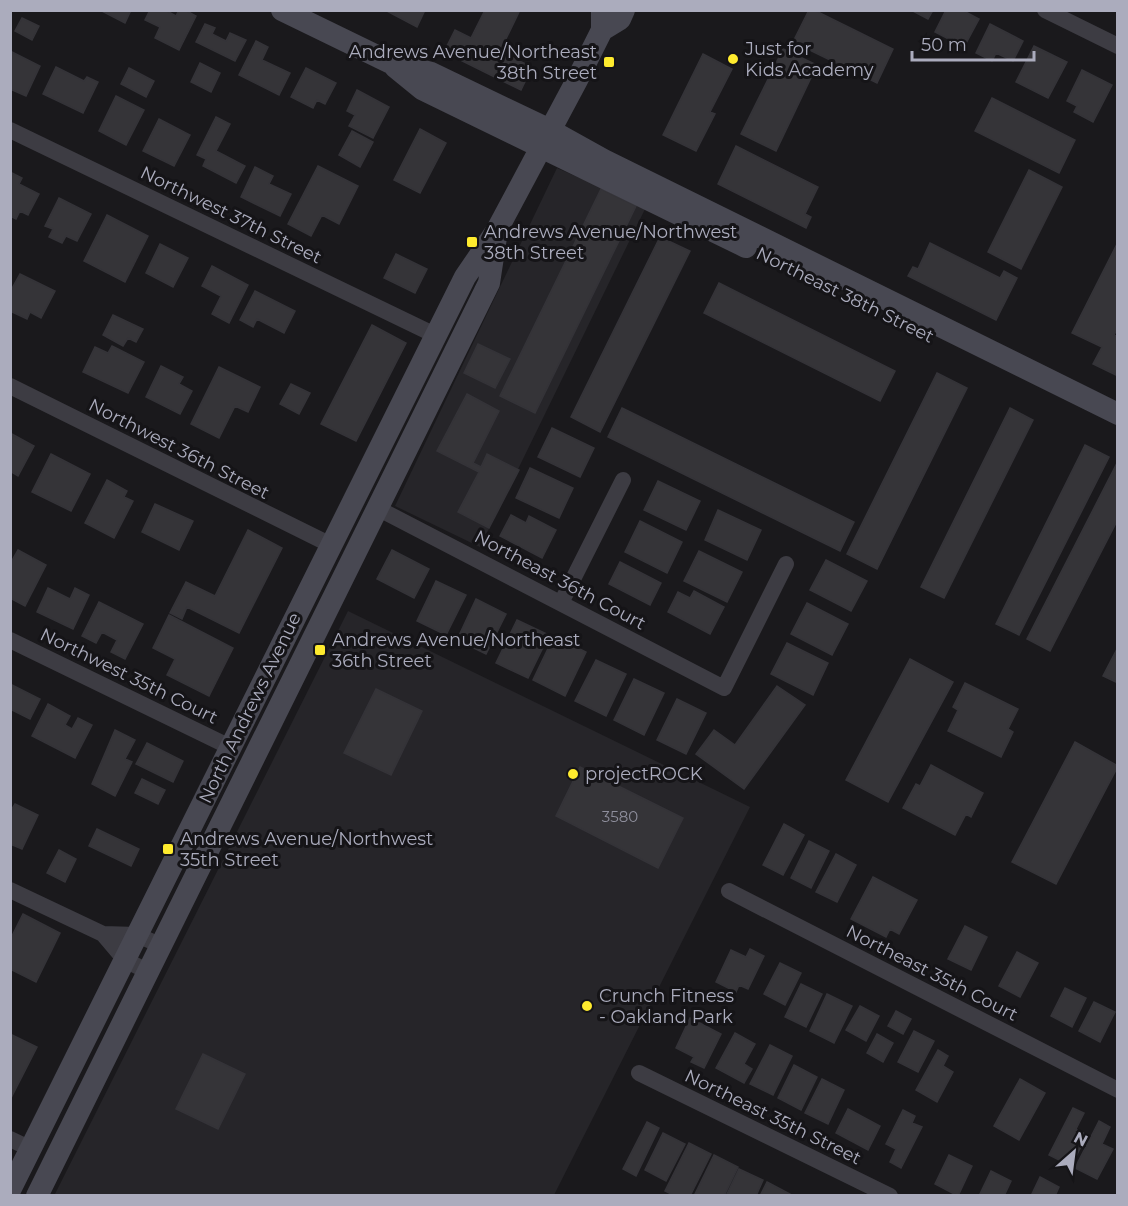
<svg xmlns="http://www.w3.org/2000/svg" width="1128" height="1206" font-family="Montserrat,sans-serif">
<rect width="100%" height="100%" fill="#1a191c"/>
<!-- built -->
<path fill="#262529" d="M557,168L646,207L480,547L395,506Z
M348,611L750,807L554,1195L54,1196Z"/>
<!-- building -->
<path fill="#353438" stroke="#343338" stroke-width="1.5" d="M100,10H131L125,23Z
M150,10H165L176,16L179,10H185L196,16L179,50L155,38L160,27L145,20Z
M385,10H425L417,27Z
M485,10H520L503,45L512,49L509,56L532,67L521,90L444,52L455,30L471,38Z
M809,10H814L893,49L877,83L793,42Z
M911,10H933L928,19Z
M946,10H962L979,19L964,47L935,32Z
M22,18L39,26L32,40L15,31Z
M205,24L215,28L212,34L226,41L230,33L246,40L235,61L196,42Z
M990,24L1023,41L1013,61L996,53L992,61L976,53Z
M256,41L268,47L262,60L290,73L279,95L239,75Z
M1034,46L1067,62L1048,98L1016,82Z
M783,49L817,65L776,151L741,134Z
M10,51L40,66L26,96L10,89Z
M703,54L732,69L710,112L715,114L696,151L663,135Z
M200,63L220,73L211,92L191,82Z
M56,67L84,81L87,77L98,82L83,113L43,94Z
M129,68L154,81L146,97L121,84Z
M306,68L336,83L325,104L317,100L313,108L291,97Z
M1082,70L1112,85L1093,122L1074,112L1077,106L1067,101Z
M357,90L389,107L373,138L349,126L355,115L347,111Z
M116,96L144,110L126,145L99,131Z
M992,98L1075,140L1059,173L975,131Z
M216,117L230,124L216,151L245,166L236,183L203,166L206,159L197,155Z
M159,119L190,135L174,166L143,151Z
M420,129L446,143L420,193L394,180Z
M352,131L373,142L360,167L339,155Z
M736,146L818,187L805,214L811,217L806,228L718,184Z
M318,166L358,186L339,224L322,215L311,236L288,224Z
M255,167L273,176L269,184L291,194L280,216L241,197Z
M1029,170L1062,187L1021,269L988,252Z
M10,172L22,178L19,184L39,194L28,215L20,211L16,219L10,216Z
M601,189L636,206L535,413L500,396Z
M59,198L91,214L77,241L66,236L62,243L49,237L53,229L45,226Z
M107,215L148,236L125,282L84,261Z
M660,237L690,251L600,432L571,417Z
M1118,242V328L1114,335L1118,337V376L1093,364L1102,347L1072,333Z
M930,243L1000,278L1004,271L1017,278L996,320L908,276L913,267L918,269Z
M160,244L188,258L173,287L146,273Z
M396,254L427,269L415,293L384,278Z
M212,266L248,285L229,323L212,314L221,296L202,286Z
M20,274L55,291L41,318L30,312L27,319L10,311V292Z
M719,283L895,371L880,401L704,313Z
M255,291L295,311L284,333L257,319L253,327L240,320Z
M113,315L143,329L136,342L128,338L123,346L103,335Z
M372,325L406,343L356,441L321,424Z
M478,344L510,359L495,388L464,373Z
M112,346L144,362L128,393L83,372L95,347L108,353Z
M161,366L183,377L179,384L192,391L180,414L146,397Z
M219,367L260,387L248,412L235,406L219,438L191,424Z
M937,373L967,388L877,569L847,554Z
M291,384L310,393L299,414L280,404Z
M467,394L499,411L473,463L481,467L487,454L519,470L489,528L458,512L479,472L437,451Z
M622,408L854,522L840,551L608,437Z
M1010,408L1033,420L944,598L921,587Z
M552,428L594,448L580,477L538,457Z
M10,433L34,446L18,476L10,471Z
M1085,445L1109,457L1019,635L996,624Z
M51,454L90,474L71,511L32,492Z
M1118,461V519L1050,651L1027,639Z
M530,468L573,488L559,518L516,498Z
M107,480L127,491L124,497L133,501L114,538L85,523Z
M658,481L700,501L686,530L644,510Z
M155,504L193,521L179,550L142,532Z
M718,510L761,530L747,560L705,540Z
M511,515L526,523L529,516L556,530L542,558L500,536Z
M640,521L682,542L667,573L625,552Z
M248,530L282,548L239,633L187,607L182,619L170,613L186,582L215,596Z
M18,550L46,565L25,606L10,598V564Z
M392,550L429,569L414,598L377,579Z
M699,551L742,572L727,602L684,581Z
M826,560L867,581L851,611L810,590Z
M620,562L661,583L650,605L609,584Z
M436,581L466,595L446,635L417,621Z
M48,588L70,599L75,588L89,595L73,629L37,612Z
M694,591L724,607L710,634L668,612L678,592L690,598Z
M476,599L506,614L486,654L457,640Z
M99,602L143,624L125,659L111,652L117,640L102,632L96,643L82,636Z
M807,603L848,624L832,655L791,634Z
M169,615L233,648L209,696L167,675L175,659L153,648Z
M517,620L549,635L528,678L496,663Z
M554,636L586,652L565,696L533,680Z
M787,643L828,663L813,695L771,674Z
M1118,647V683L1103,676Z
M910,659L953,682L888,802L846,780Z
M596,660L626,674L606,716L575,701Z
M634,679L664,693L644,735L614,720Z
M965,683L1018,709L1008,729L1013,732L1001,757L948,731L958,710L953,707Z
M10,684L40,699L30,719L10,709Z
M777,686L805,705L744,789L696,754L714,730L735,745Z
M376,689L422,711L391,775L344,753Z
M677,699L706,713L686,754L657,740Z
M48,704L70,716L65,725L72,729L78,718L92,725L75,758L32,736Z
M115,730L135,740L125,759L132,762L115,796L92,784Z
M1075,742L1118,766L1056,884L1012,862Z
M147,743L183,761L173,782L136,764Z
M931,765L983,793L971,817L966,814L955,835L903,808L916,784L920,786Z
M580,767L683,818L658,868L556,816Z
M142,779L165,790L158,804L135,793Z
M15,804L38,815L22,849L10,844V812Z
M784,824L804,835L783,875L763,865Z
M97,829L139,849L131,866L89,846Z
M809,841L829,851L811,888L791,878Z
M59,850L76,859L65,882L47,873Z
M836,854L856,865L837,902L816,892Z
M873,877L917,900L899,934L890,929L886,937L851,919Z
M23,914L60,933L36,982L10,969V940Z
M965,926L987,937L971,970L948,959Z
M750,949L764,956L748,989L739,985L736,992L716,982L731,950L746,957Z
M1017,952L1038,963L1020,997L999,986Z
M780,963L801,973L785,1005L764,994Z
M801,984L822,994L806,1027L785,1017Z
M1065,988L1086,998L1072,1027L1051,1016Z
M827,994L852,1006L834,1043L810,1031Z
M1094,1002L1115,1012L1100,1042L1079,1031Z
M860,1006L879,1016L866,1041L846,1030Z
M896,1011L911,1019L903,1034L888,1026Z
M690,1018L721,1034L704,1068L691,1062L694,1057L676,1048Z
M914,1031L934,1041L918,1072L898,1062Z
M735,1033L755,1044L744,1064L752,1069L744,1083L716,1068Z
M10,1034L37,1047L11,1098H10Z
M877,1034L893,1043L883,1062L867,1053Z
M770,1045L792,1056L773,1095L750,1084Z
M938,1050L948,1056L943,1066L953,1072L937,1102L916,1090Z
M203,1054L245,1074L218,1129L176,1109Z
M794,1065L817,1077L801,1110L778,1098Z
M822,1079L844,1090L828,1124L805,1113Z
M1020,1079L1045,1093L1019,1140L994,1126Z
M1073,1108L1084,1113L1076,1129L1087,1135L1071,1166L1049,1155Z
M848,1109L880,1126L868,1150L836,1133Z
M903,1110L915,1116L912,1123L922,1127L901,1168L890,1162L896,1149L886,1144Z
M1099,1121L1110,1127L1102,1144L1113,1149L1097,1179L1075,1168Z
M647,1122L659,1128L636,1176L623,1169Z
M663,1133L685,1144L666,1181L645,1170Z
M689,1143L711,1154L690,1196H675L665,1191Z
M714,1155L738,1167L724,1196H694Z
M949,1155L972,1166L958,1196L935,1184Z
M739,1169L763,1180L756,1196H726Z
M991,1171L1011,1181L1004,1196H979Z
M1040,1177L1059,1187L1055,1196H1031Z
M767,1182L790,1194L789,1196H760Z"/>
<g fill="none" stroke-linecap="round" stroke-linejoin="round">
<!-- street -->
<path stroke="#3d3c43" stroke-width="16" d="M1045,10L1118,46
M10,130L435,335
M10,386L331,545
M377,508L724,688L786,564
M561,603L623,480
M10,640L230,747
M10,890L103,934L137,935L160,945
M729,891L1118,1090
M103,934L125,960L147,971
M639,1073L890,1196
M10,1139L31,1149"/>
<!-- secondary -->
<path stroke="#484852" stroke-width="22" d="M282,10L389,62L431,73L550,130L604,160L1118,414
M602,30L620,19L624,10
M395,67L422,89L746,247
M10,1190L465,277L497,230L577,80L602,30V10
M37,1196L489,283L496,237"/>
</g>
<!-- markers -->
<g fill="#ffeb2e" stroke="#151417" stroke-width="2">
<circle cx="733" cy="59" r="6"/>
<rect x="603" y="56" width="12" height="12" rx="3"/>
<rect x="466" y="236" width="12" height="12" rx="3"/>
<rect x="314" y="644" width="12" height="12" rx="3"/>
<circle cx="573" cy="774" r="6"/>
<rect x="162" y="843" width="12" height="12" rx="3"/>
<circle cx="587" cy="1006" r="6"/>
</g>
<g text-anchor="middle" stroke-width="6" stroke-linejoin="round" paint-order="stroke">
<!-- number labels -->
<g font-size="15" fill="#8e8e9c">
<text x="620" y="822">3580</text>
</g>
<!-- poi labels -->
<g font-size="18" fill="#abacbd" stroke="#151417" text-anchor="start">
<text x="745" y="55">Just for<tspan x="745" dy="21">Kids Academy</tspan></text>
<text x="597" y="58" text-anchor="end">Andrews Avenue/Northeast<tspan x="597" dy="21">38th Street</tspan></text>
<text x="484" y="238">Andrews Avenue/Northwest<tspan x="484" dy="21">38th Street</tspan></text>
<text x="332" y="646">Andrews Avenue/Northeast<tspan x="332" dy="21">36th Street</tspan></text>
<text x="585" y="780">projectROCK</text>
<text x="180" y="845">Andrews Avenue/Northwest<tspan x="180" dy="21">35th Street</tspan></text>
<text x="599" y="1002">Crunch Fitness<tspan x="599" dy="21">- Oakland Park</tspan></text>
</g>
<!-- street labels -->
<g font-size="18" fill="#abacbd" stroke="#151417">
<text transform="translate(231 215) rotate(26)" y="6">Northwest 37th Street</text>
<text transform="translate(845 295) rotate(26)" y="6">Northeast 38th Street</text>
<text transform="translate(179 449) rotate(27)" y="6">Northwest 36th Street</text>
<text transform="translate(560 580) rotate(28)" y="6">Northeast 36th Court</text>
<text transform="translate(129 676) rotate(26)" y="6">Northwest 35th Court</text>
<text transform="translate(250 708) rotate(-64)" y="6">North Andrews Avenue</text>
<text transform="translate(932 973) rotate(27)" y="6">Northeast 35th Court</text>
<text transform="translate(773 1117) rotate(26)" y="6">Northeast 35th Street</text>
</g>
</g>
<!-- border -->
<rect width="1128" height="1206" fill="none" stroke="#abacbd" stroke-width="24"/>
<!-- north arrow -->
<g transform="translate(1074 1152) rotate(28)" stroke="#151417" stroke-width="4.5" paint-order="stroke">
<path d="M0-4.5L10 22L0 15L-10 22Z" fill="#abacbd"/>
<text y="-9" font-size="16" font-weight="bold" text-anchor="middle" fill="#abacbd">N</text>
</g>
<!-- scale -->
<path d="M912 51v9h122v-9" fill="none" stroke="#abacbd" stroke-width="3"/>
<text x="921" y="51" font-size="18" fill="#abacbd" stroke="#151417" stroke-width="4.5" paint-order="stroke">50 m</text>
</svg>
